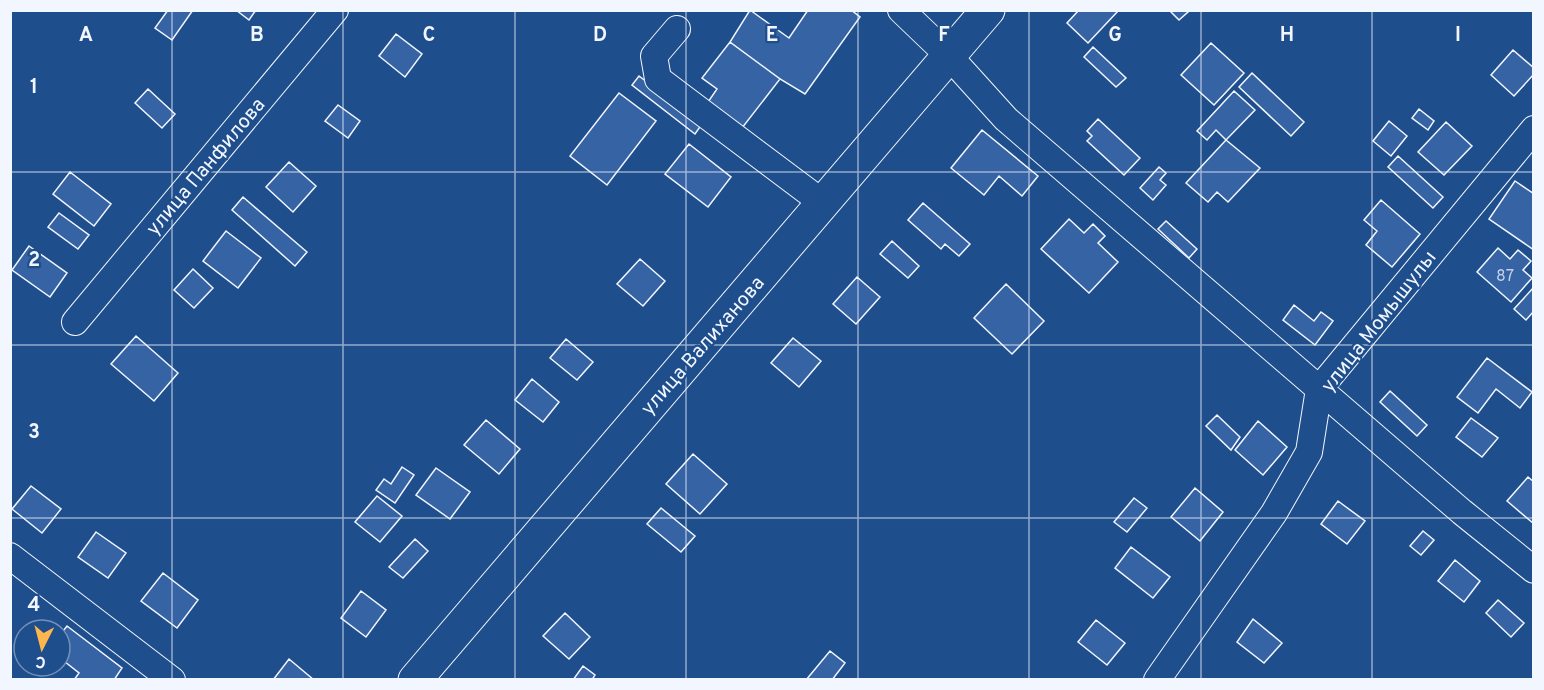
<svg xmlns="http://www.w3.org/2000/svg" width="1544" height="690" font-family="Overpass,sans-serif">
<rect width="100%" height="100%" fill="#1f4e8c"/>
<!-- building -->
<path fill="#3563a3" stroke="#f2f6ff" stroke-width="1.5" d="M168,10H193L172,40L155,28Z
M236,10H256L249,20Z
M750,10L789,38L808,10H851L860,17L805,94L780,79L730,42Z
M1079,10H1119L1088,43L1067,23Z
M1169,10H1187L1188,12L1179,20Z
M396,34L422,54L405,77L379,56Z
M730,42L780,79L742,128L708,102L717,89L702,78Z
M1211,43L1244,73L1214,105L1181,75Z
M1093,47L1126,78L1116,87L1084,57Z
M1513,50L1534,68V74L1514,96L1491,75Z
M1252,73L1304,122L1291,136L1239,87Z
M639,76L702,124L695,134L632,85Z
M148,89L175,114L162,128L135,103Z
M1234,91L1255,110L1226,140L1216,130L1207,140L1197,131Z
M619,93L656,121L607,185L570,156Z
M338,105L360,121L348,138L325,121Z
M1419,109L1434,121L1428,130L1412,118Z
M1098,119L1140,158L1124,175L1087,141L1092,136L1087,131Z
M1389,121L1407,136L1391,156L1373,141Z
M1446,122L1472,146L1444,175L1418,152Z
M982,130L1038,176L1022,196L999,176L984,195L951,168Z
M1226,140L1260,168L1228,202L1217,192L1208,202L1186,183Z
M689,144L731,177L708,207L665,174Z
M1398,156L1443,197L1433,208L1388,167Z
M289,162L316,186L293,212L266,187Z
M1159,167L1166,173L1160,180L1166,185L1153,200L1140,188Z
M70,172L111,204L94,226L53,194Z
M1515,181L1534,194V250L1489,219Z
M243,197L307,252L295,266L232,210Z
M1381,200L1420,234L1392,267L1366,245L1377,231L1364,220Z
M923,203L970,244L959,256L945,244L941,249L908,220Z
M59,213L89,235L78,249L48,227Z
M1069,219L1084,233L1093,224L1105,236L1098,243L1118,262L1089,293L1041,249Z
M1166,221L1197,249L1189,258L1158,229Z
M226,231L261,258L238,288L203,261Z
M892,241L919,266L908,278L880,254Z
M29,246L67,273L50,297L12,270Z
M1498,248L1510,259L1518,250L1531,261L1523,270L1532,278L1511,302L1477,272Z
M640,259L665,281L643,306L617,284Z
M193,269L213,288L194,308L174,290Z
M857,277L880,297L856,324L833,304Z
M1006,284L1044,321L1012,354L974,318Z
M1534,287V311L1526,320L1514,309Z
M1294,305L1314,321L1321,312L1333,321L1315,345L1283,320Z
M136,336L178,373L154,401L111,364Z
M793,338L821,361L799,387L771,363Z
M566,339L593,362L577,380L550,358Z
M1487,358L1532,392L1520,408L1496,389L1478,413L1457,397Z
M532,379L559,402L543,422L515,400Z
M1390,391L1427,425L1417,436L1380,402Z
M1217,415L1240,437L1231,450L1206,426Z
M1471,418L1498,438L1482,457L1456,437Z
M486,420L520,449L499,474L464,445Z
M1258,421L1287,447L1263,475L1235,450Z
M693,454L727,484L700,514L666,484Z
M402,467L414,475L395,503L376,490L384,479L391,484Z
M436,468L470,492L450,519L416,495Z
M1528,477L1534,482V524L1507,501Z
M31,486L61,509L42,533L12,509Z
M1195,488L1223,512L1200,541L1171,517Z
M377,496L402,516L380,542L355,522Z
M1134,498L1147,508L1127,532L1114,522Z
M1338,501L1365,521L1347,544L1321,524Z
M661,508L695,536L681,552L647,524Z
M1423,531L1434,540L1421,555L1410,546Z
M96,532L126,553L108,578L78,557Z
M415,539L428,551L403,578L389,567Z
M1131,547L1170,577L1153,598L1115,568Z
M1455,560L1480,581L1464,602L1438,581Z
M163,573L198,600L177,628L141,601Z
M361,591L386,610L366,637L341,618Z
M1498,600L1524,623L1511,637L1486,613Z
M565,613L590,637L569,659L543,636Z
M1253,619L1282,643L1264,663L1237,642Z
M1096,620L1125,643L1107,665L1078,642Z
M67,626L122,668L114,680H74L79,673L60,658V635Z
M830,651L845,663L832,680H806Z
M289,659L314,680H273Z
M583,666L595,675L592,680H573Z"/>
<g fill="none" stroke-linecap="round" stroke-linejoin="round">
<defs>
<path id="minor" d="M901,10L949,56L1006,119L1462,512L1534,570
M677,29L654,56L658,79L823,203
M75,322L335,10
M10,556L172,680
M1157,680L1274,513L1309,452L1319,389L1534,129"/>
<path id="major" d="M415,680L988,10"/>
</defs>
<!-- minor casing -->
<use href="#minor" stroke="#f2f6ff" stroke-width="28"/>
<!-- major casing -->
<use href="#major" stroke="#f2f6ff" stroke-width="35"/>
<!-- minor -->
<use href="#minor" stroke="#1f4e8c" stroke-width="26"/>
<!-- major -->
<use href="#major" stroke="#1f4e8c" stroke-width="33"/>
</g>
<!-- grid -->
<path fill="none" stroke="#f2f6ff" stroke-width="1.5" stroke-opacity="0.55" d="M172,10V680M343,10V680M515,10V680M686,10V680M858,10V680M1029,10V680M1201,10V680M1372,10V680M10,172H1534M10,345H1534M10,518H1534"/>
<g text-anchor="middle" stroke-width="4.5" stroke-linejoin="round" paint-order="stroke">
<!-- number labels -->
<g font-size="16" fill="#c3d1e8">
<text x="1505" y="281">87</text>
</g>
<!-- street labels -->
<g font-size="20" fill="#f2f6ff" stroke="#1f4e8c">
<text transform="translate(205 166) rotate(-50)" y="7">улица Панфилова</text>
<text transform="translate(1378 321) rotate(-52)" y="7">улица Момышулы</text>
<text transform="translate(702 345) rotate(-49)" y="7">улица Валиханова</text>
</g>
</g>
<g font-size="20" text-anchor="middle" font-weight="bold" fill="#f2f6ff" stroke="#1f4e8c" stroke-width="4.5" stroke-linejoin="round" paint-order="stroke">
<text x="86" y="41">A</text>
<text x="257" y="41">B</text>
<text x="429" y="41">C</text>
<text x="600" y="41">D</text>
<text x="772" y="41">E</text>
<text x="944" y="41">F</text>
<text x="1115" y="41">G</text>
<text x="1287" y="41">H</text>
<text x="1458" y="41">I</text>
<text x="34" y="93">1</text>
<text x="34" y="266">2</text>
<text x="34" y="438">3</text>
<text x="34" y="611">4</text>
</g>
<!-- border -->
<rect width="1544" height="690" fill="none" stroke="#f2f6ff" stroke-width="24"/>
<!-- north arrow -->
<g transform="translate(42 648) rotate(186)"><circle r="28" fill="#1f4e8c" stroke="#7391ba" stroke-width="1.5"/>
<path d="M0-4.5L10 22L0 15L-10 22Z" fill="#ffb74d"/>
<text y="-9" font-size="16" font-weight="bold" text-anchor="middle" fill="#f2f6ff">С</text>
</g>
</svg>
